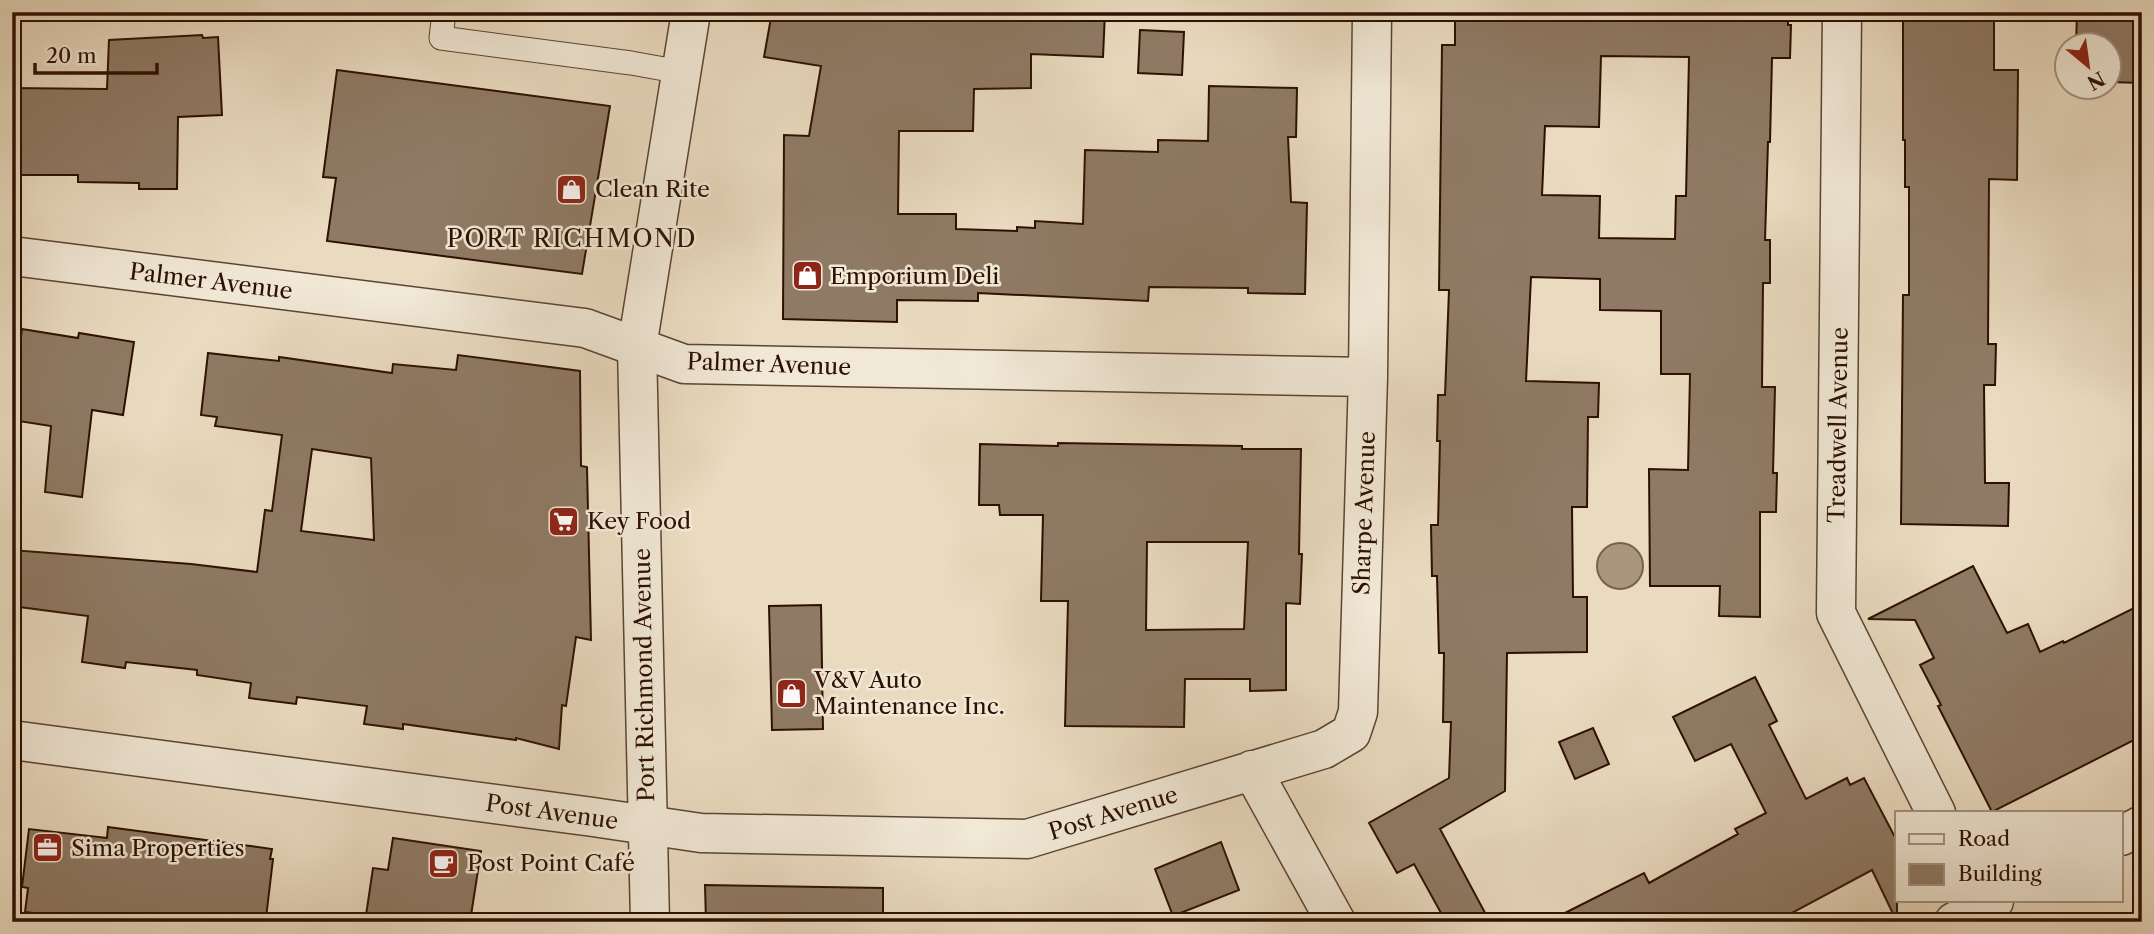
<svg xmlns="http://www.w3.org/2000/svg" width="2154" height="934" font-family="'Libre Caslon Text',serif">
<rect width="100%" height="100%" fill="#eadbc0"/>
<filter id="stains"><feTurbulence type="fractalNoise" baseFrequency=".00286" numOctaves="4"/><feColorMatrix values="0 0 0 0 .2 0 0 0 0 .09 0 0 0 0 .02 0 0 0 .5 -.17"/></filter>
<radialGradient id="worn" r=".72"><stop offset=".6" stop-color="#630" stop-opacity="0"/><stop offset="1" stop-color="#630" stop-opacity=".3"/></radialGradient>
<!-- water -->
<path fill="#aa967f" stroke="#78604d" stroke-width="2" d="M1597 566a23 23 0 1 1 46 0a23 23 0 1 1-46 0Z"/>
<!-- building -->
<path fill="#8f7a65" stroke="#2d1002" stroke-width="2" fill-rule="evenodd" d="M772,12H1105L1103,57L1031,54V88L974,89L973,131H899L898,214H956V229L1017,231V227L1035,228V221L1083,224L1085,150L1158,152V140L1208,141L1209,86L1297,88L1296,137H1288L1291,202L1307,203L1305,294L1248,293V288L1149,287L1148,301L978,293V301L897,300V322L783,319L784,135L809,136L821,66L764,57Z
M1455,12H1788V25H1791L1790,58H1772L1770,142H1768L1765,240H1770V283H1763L1762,387H1775L1773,473H1777L1776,512H1760V617L1719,616L1720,586H1650L1649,469L1688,470L1690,374H1661V311L1600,310V279L1531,277L1526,381L1599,383L1598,417H1588L1587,507H1572L1573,597H1587V652L1507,653L1505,791L1440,829L1490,922H1446L1414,864L1397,873L1369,823L1449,778L1451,722H1443L1444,653H1439L1437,576H1432L1431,525H1438L1440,441H1437L1438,395H1445L1449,290H1439L1442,45H1455ZM1601,56L1689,57L1686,196H1676L1675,239L1599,238L1600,196L1542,195L1545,126L1599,127Z
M1903,12L1994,13V70H2018L2017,180L1989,179L1988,344H1996L1995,385H1984L1985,483H2009L2008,526L1901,524L1903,295H1909V187H1905V140H1903Z
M2077,12H2142V83L2109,82V46H2076Z
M1140,30L1184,32L1182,75L1138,73Z
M202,35L203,38L218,37L222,115L178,117L177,189H139V183L78,182V175H12V88L107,89L109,40Z
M337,70L610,106L582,274L327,241L336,178L323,177Z
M22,329L78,338L79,333L134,342L123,415L92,410L82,497L45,492L51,426L12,420V396Z
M208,353L279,361V357L392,373L393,364L456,370L458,355L580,371L581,466L587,467L591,640L576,637L566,706L562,705L559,749L516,738V740L403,724V729L364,724L367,706L297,697L296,704L249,698L251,683L197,675V670L126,662L125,668L82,662L88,616L12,606V550L191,564L257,572L265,510L272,511L282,435L215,426L217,417L201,415ZM312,449L371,458L374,540L301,531Z
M1058,443L1242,446V449H1301L1299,554H1302L1300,604L1286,603V690L1250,691V679H1185L1184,727L1065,726L1068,601H1041L1043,515H1000L999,505H979L980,444L1058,446ZM1147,542H1248L1244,629L1146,630Z
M1973,566L2007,633L2028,624L2040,652L2063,641L2064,643L2142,604V736L1992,812L1938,706L1941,705L1920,665L1934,658L1915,620L1868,619Z
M821,605L823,729L772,730L769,606Z
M1755,677L1777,721L1769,725L1806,799L1847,778L1850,785L1864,778L1897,841V922L1872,870L1775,922H1547L1644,873L1649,883L1738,834L1735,829L1766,813L1731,744L1695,761L1673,717Z
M1593,728L1609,764L1575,779L1559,742Z
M108,827L272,849L270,859H273L266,918L256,917L255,922H96V920L25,912L28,888L22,887L29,829L107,838Z
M393,838L481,851L470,922H365L373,868L388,870Z
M1221,842L1239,890L1173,916L1155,869Z
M705,885L883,888V922H706Z"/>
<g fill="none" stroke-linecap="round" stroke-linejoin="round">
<defs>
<path id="service" d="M444,12L441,38L631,63L681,72"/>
<path id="minor" d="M1842,12L1836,613L1936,813
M12,256L585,328L684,364L1368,377
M12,740L593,817L701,833L1027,839L1324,749L1351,733L1358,712L1368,377L1372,12
M1252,770L1336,922
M2121,836L2142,825
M1954,922L1994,901"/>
<path id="tertiary" d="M650,922L637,347L691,12"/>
</defs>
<!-- service casing -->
<use href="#service" stroke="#5c4332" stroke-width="25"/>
<!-- minor casing -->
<use href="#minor" stroke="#5c4332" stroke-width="41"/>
<!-- tertiary casing -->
<use href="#tertiary" stroke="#5c4332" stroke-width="41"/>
<!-- service -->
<use href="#service" stroke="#f1e8d6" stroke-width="23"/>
<!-- minor -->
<use href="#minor" stroke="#f1e8d6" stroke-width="38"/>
<!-- tertiary -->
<use href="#tertiary" stroke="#f1e8d6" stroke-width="38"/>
</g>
<!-- icons -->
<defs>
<symbol id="shop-square" viewBox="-11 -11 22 22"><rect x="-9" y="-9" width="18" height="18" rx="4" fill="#8f2418" stroke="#f1e8d6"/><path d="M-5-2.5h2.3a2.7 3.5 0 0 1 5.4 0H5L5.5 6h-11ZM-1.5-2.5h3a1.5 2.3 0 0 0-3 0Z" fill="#fff"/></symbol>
<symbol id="supermarket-square" viewBox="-11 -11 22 22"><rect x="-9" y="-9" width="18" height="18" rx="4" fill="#8f2418" stroke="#f1e8d6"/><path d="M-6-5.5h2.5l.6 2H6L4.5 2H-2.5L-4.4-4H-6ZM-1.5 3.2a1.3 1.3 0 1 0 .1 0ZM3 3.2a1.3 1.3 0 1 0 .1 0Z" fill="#fff"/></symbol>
<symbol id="office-square" viewBox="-11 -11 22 22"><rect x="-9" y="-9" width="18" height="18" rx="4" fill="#8f2418" stroke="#f1e8d6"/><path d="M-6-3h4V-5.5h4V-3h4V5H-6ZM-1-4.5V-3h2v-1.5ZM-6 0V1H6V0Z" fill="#fff"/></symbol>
<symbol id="cafe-square" viewBox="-11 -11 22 22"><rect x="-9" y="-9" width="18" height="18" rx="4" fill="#8f2418" stroke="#f1e8d6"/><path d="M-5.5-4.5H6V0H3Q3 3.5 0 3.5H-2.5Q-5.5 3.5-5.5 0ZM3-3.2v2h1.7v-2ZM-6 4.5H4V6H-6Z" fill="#fff"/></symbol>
</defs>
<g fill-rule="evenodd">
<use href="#shop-square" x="554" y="172" width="35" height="35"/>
<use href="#shop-square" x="790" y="258" width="35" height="35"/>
<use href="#supermarket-square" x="546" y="504" width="35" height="35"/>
<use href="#shop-square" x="774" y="676" width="35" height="35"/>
<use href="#office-square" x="30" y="830" width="35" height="35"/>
<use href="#cafe-square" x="426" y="846" width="35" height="35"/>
</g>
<g text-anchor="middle" stroke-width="5" stroke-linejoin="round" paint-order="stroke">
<!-- poi labels -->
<g font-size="23" fill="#2d1002" stroke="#f1e8d6" text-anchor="start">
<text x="595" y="197">Clean Rite</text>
<text x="830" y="284">Emporium Deli</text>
<text x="587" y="529">Key Food</text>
<text x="814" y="688">V&amp;V Auto<tspan x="814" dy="26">Maintenance Inc.</tspan></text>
<text x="71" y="856">Sima Properties</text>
<text x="467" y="871">Post Point Café</text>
</g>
<!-- street labels -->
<g font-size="23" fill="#2d1002" stroke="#f1e8d6">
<text transform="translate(211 281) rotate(7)" y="8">Palmer Avenue</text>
<text transform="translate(769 364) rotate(2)" y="8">Palmer Avenue</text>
<text transform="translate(1838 425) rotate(-89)" y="8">Treadwell Avenue</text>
<text transform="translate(1364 513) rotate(-88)" y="8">Sharpe Avenue</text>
<text transform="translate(644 675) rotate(-91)" y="8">Port Richmond Avenue</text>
<text transform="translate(552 812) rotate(8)" y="8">Post Avenue</text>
<text transform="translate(1113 813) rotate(-17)" y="8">Post Avenue</text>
</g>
<!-- neighbourhood labels -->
<g font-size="24" letter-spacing="2" fill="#2d1002" stroke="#f1e8d6">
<text x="572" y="247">PORT RICHMOND</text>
</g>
</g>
<!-- margin -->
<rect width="2154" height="934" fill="none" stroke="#eadbc0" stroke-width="42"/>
<rect x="14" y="14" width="2126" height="906" fill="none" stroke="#2d1002" stroke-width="3.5"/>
<rect x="21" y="21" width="2112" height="892" fill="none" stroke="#2d1002" stroke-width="2"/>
<!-- legend -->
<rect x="1895" y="811" width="228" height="91" fill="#f1e8d6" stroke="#a39281" stroke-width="2"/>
<rect x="1909" y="834" width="35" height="10" fill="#f1e8d6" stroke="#a39281" stroke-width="2"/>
<text x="1958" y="846" font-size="21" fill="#2d1002">Road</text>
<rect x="1909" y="864" width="35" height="21" fill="#8f7a65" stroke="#a39281" stroke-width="2"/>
<text x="1958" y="881" font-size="21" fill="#2d1002">Building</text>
<!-- north arrow -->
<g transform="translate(2088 66) rotate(151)"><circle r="33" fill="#f1e8d6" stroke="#a39281" stroke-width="2"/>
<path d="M0-5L12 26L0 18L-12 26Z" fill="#8f2418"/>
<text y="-10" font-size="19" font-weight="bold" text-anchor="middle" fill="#2d1002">N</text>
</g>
<!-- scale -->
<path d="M35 63v10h122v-10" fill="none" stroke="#2d1002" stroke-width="3.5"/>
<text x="46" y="63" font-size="21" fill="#2d1002" stroke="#f1e8d6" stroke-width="5" paint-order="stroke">20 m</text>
<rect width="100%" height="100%" filter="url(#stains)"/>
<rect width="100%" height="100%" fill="url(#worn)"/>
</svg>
